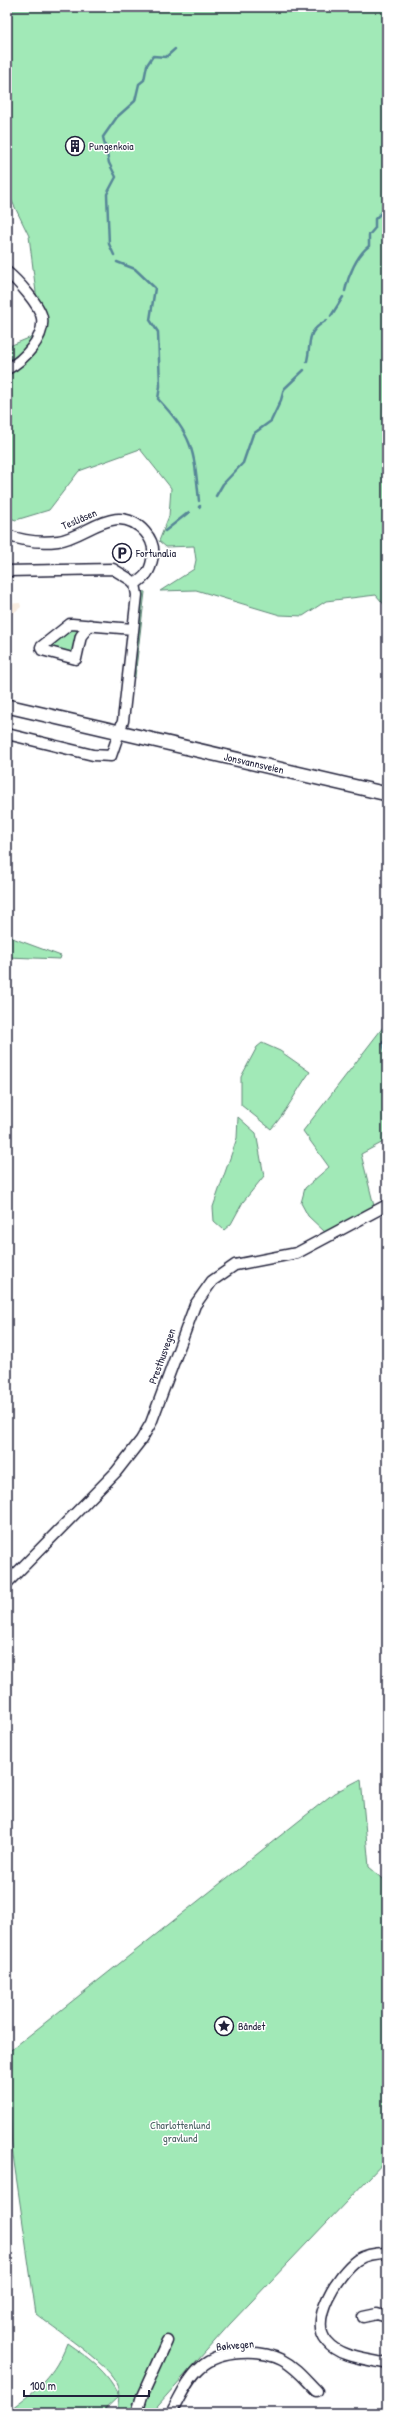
<svg xmlns="http://www.w3.org/2000/svg" width="394" height="2420" font-family="'Patrick Hand',sans-serif">
<rect width="100%" height="100%" fill="#fff"/>
<filter id="ink" filterUnits="userSpaceOnUse"><feTurbulence type="fractalNoise" baseFrequency=".025" numOctaves="2"/><feDisplacementMap in="SourceGraphic" scale="8" xChannelSelector="R" yChannelSelector="G"/><feConvolveMatrix kernelMatrix="1 2 1 2 8 2 1 2 1" color-interpolation-filters="sRGB"/></filter>
<g filter="url(#ink)">
<!-- built -->
<path fill="#faeee2" d="M20,603L21,607L7,618V604Z"/>
<!-- green -->
<path fill="#a1e9b7" stroke="#628679" d="M7,7H387V608L376,595L326,601L303,616L280,615L196,590L160,591L194,569L196,560L194,546L166,547L159,541L169,516L171,488L140,449L79,471L49,510L16,520L7,517V347L41,333L29,236L7,191Z
M142,591L145,592L135,677L132,676Z
M82,627L74,653L71,654L47,648L67,629Z
M7,936L61,956L60,959L7,957Z
M387,1022V1140L361,1154L374,1206L326,1233L308,1216L301,1203L305,1188L329,1167L303,1131Z
M262,1043L280,1051L310,1072C297,1090 285,1114 271,1129L241,1105V1077L257,1047Z
M238,1117L256,1133L264,1176L243,1202L231,1224L224,1230L214,1221L213,1207L237,1138Z
M361,1779L369,1867L387,1882V2159L230,2324L151,2413H117C118,2402 121,2392 116,2382C109,2365 52,2327 36,2314L12,2148L7,2053L334,1793Z
M67,2343C88,2358 108,2371 119,2396L101,2413H12V2408C40,2387 54,2376 67,2343Z"/>
<g fill="none" stroke-linecap="round" stroke-linejoin="round">
<!-- stream -->
<path stroke="#578797" stroke-width="2.5" d="M114,255L109,244L107,194L116,177L109,163L103,137L117,117L135,101L139,84L144,80L147,65L153,56L166,57L175,49
M117,262L135,269L155,288L150,320L158,332L160,386L158,399C194,437 194,451 199,501
M345,291C348,276 357,255 369,246V235L375,228V219L387,207
M331,316L343,297
M307,361C312,339 305,333 327,320
M216,496L223,484L243,463L253,434L271,421L281,400L284,389L304,370
M199,507L200,506
M165,531L189,512
M383,1042L387,1060"/>
<defs>
<path id="minor" d="M7,272C17,280 40,305 42,318C45,338 23,361 7,369
M7,535C23,541 41,543 58,541C87,537 116,500 145,532C152,540 155,550 152,560C150,572 145,577 135,584
M7,571L113,569L131,580L135,584L137,595L123,721L111,756L93,755L7,734
M90,625L81,636L76,659L42,650L41,647L70,624H72L133,629
M7,1583L116,1472L141,1440L151,1423L195,1305L212,1281L235,1265L297,1253L387,1205
M387,2253C377,2253 366,2254 357,2260C338,2274 308,2320 327,2342C340,2358 369,2359 387,2364
M363,2317L377,2314L387,2317
M137,2413L142,2396L167,2341
M171,2413C179,2399 188,2378 201,2367C220,2350 260,2349 282,2360C296,2367 306,2380 317,2391"/>
<path id="major" d="M7,706L387,794"/>
</defs>
<!-- minor casing -->
<use href="#minor" stroke="#22223b" stroke-width="13"/>
<!-- major casing -->
<use href="#major" stroke="#22223b" stroke-width="16"/>
<!-- minor -->
<use href="#minor" stroke="#fff" stroke-width="10"/>
<!-- major -->
<use href="#major" stroke="#fff" stroke-width="13"/>
</g>
</g>
<!-- icons -->
<defs>
<symbol id="building-ring" viewBox="-11 -11 22 22"><circle r="9.5" fill="#fff" stroke="#22223b" stroke-width="1.5"/><path d="M-4-6H4V6H1V3H-1V6H-4ZM-2.5-4.3h1.7v1.8h-1.7ZM.8-4.3h1.7v1.8H.8ZM-2.5-1h1.7V.8h-1.7ZM.8-1h1.7V.8H.8Z" fill="#22223b"/></symbol>
<symbol id="parking-ring" viewBox="-11 -11 22 22"><circle r="9.5" fill="#fff" stroke="#22223b" stroke-width="1.5"/><path d="M-3.5-5.5H1a3.5 3.5 0 0 1 0 7H-1V5.5H-3.5ZM-1-3.4V-.6H.8a1.4 1.4 0 0 0 0-2.8Z" fill="#22223b"/></symbol>
<symbol id="sight-ring" viewBox="-11 -11 22 22"><circle r="9.5" fill="#fff" stroke="#22223b" stroke-width="1.5"/><path d="M0-6L1.8-2.2L6-1.7L2.9 1.2L3.7 5.4L0 3.3L-3.7 5.4L-2.9 1.2L-6-1.7L-1.8-2.2Z" fill="#22223b"/></symbol>
</defs>
<g fill-rule="evenodd">
<use href="#building-ring" x="64" y="135" width="22" height="22"/>
<use href="#parking-ring" x="111" y="542" width="22" height="22"/>
<use href="#sight-ring" x="213" y="2015" width="22" height="22"/>
</g>
<g text-anchor="middle" stroke-width="3" stroke-linejoin="round" paint-order="stroke">
<!-- poi labels -->
<g font-size="11" fill="#22223b" stroke="#fff" text-anchor="start">
<text x="89" y="150">Pungenkoia</text>
<text x="136" y="557">Fortunalia</text>
<text x="238" y="2030">Båndet</text>
</g>
<!-- street labels -->
<g font-size="11" fill="#22223b" stroke="#fff">
<text transform="translate(79 519) rotate(-23)" y="4">Tesliåsen</text>
<text transform="translate(254 763) rotate(13)" y="4">Jonsvannsveien</text>
<text transform="translate(162 1356) rotate(-70)" y="4">Presthusvegen</text>
<text transform="translate(235 2345) rotate(-5)" y="4">Bøkvegen</text>
</g>
<!-- park labels -->
<g font-size="11" fill="#485e60" stroke="#fff">
<text x="180" y="2129">Charlottenlund<tspan x="180" dy="13">gravlund</tspan></text>
</g>
</g>
<!-- margin -->
<rect width="394" height="2420" fill="none" stroke="#fff" stroke-width="24"/>
<rect x="12" y="12" width="370" height="2396" fill="none" stroke="#22223b" stroke-width="1.5" filter="url(#ink)"/>
<!-- scale -->
<path d="M24 2390v6h125v-6" fill="none" stroke="#22223b" stroke-width="2"/>
<text x="30" y="2390" font-size="12" fill="#22223b" stroke="#ffffff" stroke-width="3" paint-order="stroke">100 m</text>
</svg>
